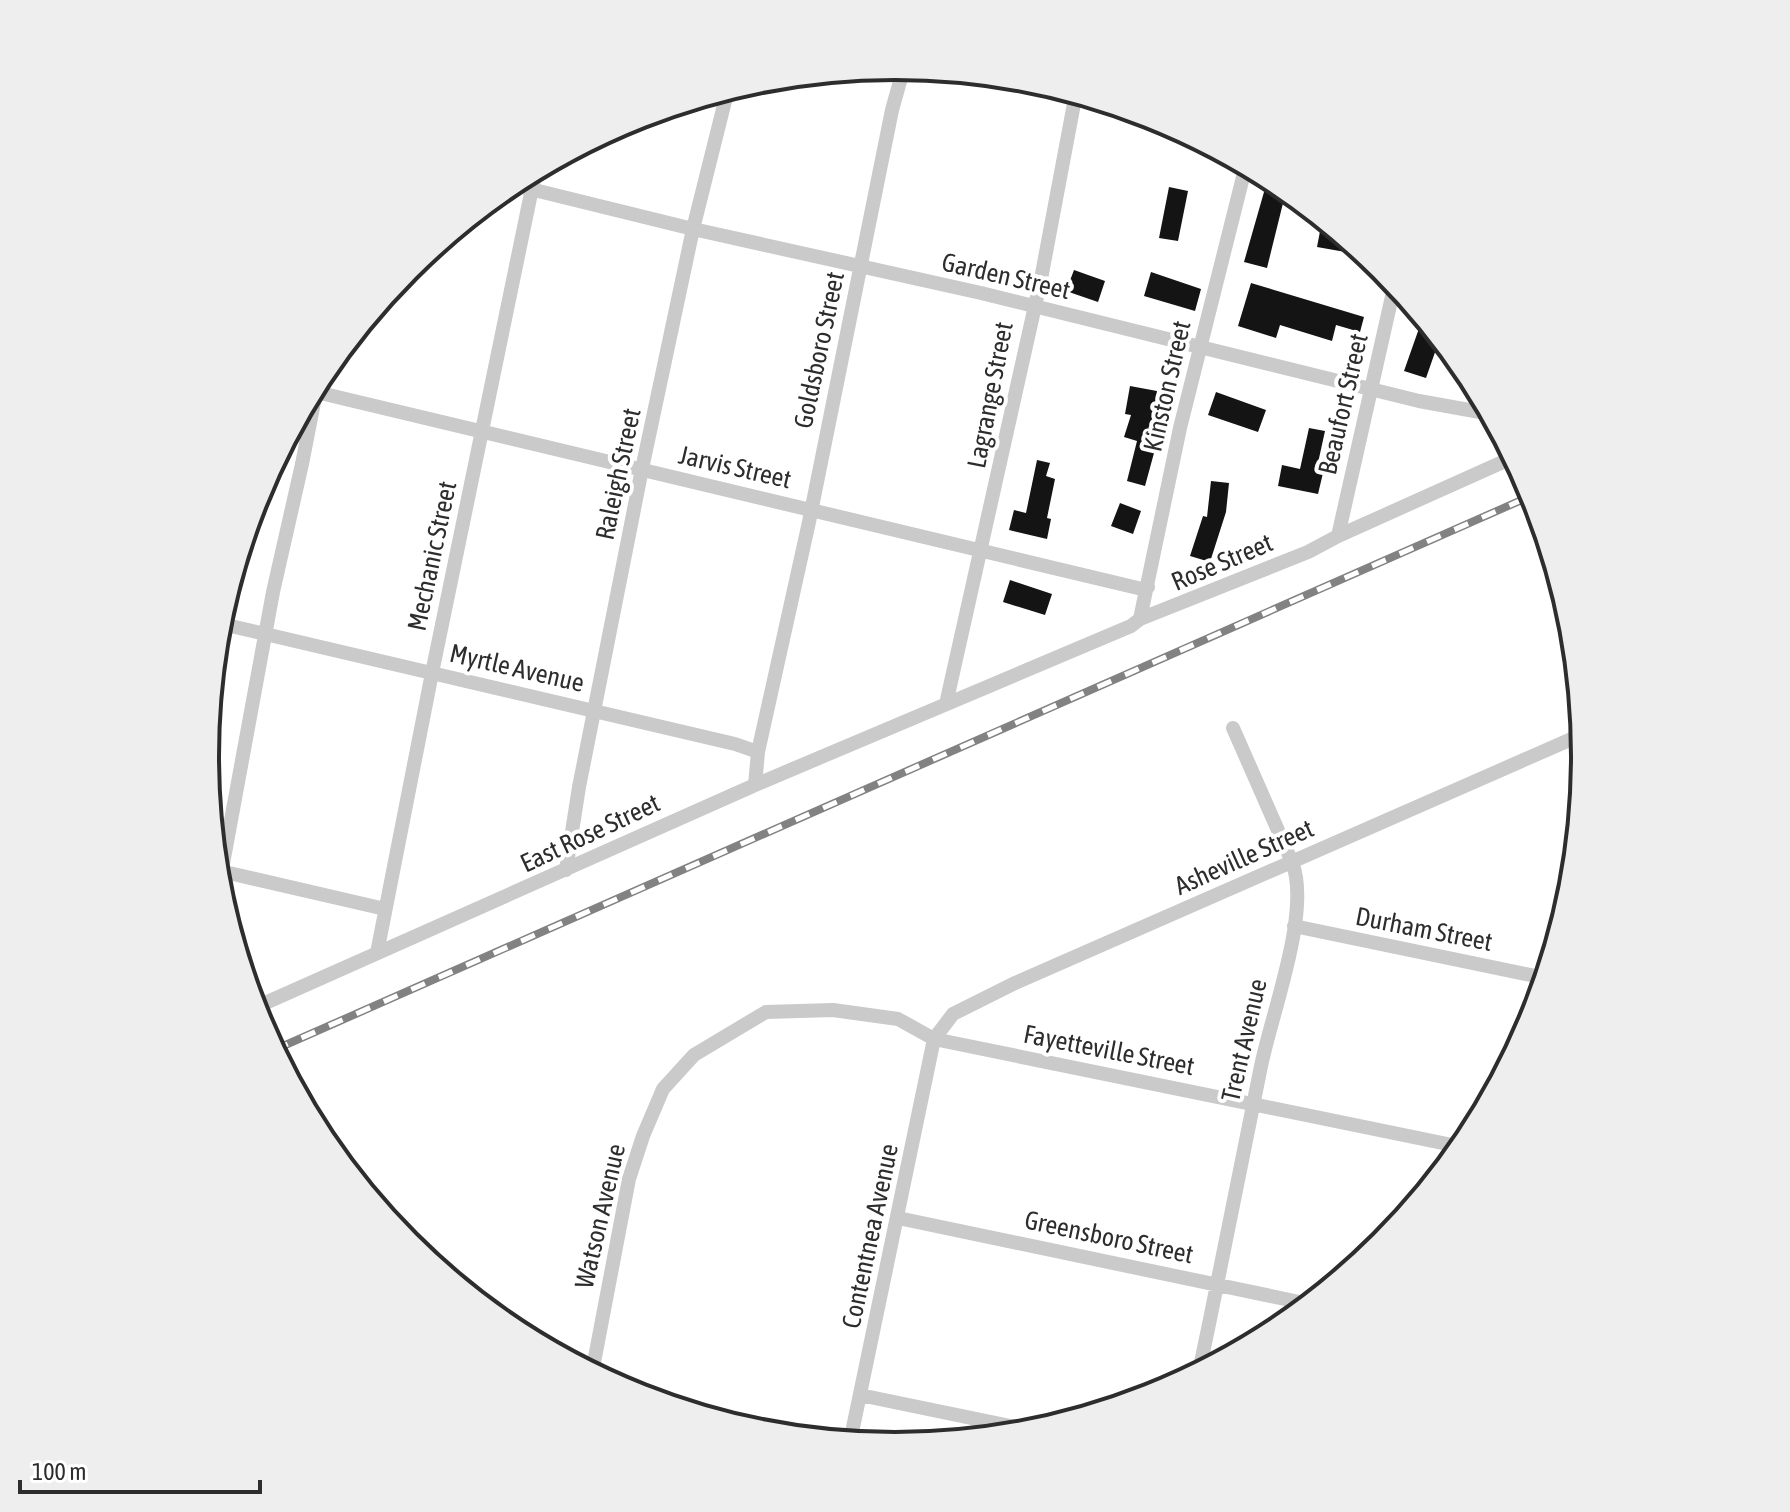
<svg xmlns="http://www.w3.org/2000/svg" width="1790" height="1512" font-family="'Asap Condensed',sans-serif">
<rect width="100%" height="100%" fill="#fff"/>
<!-- building -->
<path fill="#141414" d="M1266,185L1286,191L1267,268L1244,262Z
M1169,187L1188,191L1178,241L1159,238Z
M1321,226L1335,229L1368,256L1317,247Z
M1074,270L1105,281L1098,302L1066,291Z
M1151,272L1201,289L1195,311L1144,296Z
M1251,283L1364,317L1360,332L1336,325L1332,341L1280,325L1276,338L1238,326Z
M1423,317L1440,338L1426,378L1404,371Z
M1130,386L1157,391L1151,428L1160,431L1145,486L1127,481L1137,441L1124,437L1131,415L1125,414Z
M1216,392L1266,410L1258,432L1208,415Z
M1309,428L1325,431L1316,472L1323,473L1318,494L1278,486L1282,465L1300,469Z
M1037,460L1050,463L1046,476L1055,479L1047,518L1051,519L1047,539L1009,530L1014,510L1026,513Z
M1211,481L1229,483L1226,512L1210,562L1190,556L1203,516L1207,517Z
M1120,503L1141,511L1133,534L1111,526Z
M1010,580L1052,594L1045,615L1003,602Z"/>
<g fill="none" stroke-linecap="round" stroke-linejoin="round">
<!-- street -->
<path stroke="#cacaca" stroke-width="14" d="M510,184L693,229L981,293L1419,401L1491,414
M312,391L1142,589L1148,587
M1338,536L1395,283
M1140,619L1180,428L1246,165
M218,623L735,744L758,752
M946,704L1041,279L1076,93
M755,785L758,752L809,522L892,110L904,67
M216,870L385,909
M566,870L579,787L642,469L693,229L728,89
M218,891L273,592L302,464L319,377
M1294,926L1545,978
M377,953L432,673L536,169
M254,1008L755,785L1131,626L1140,619L1308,552L1338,536L1514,457
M898,1218L1309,1304
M1199,1372C1220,1272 1240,1172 1260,1071C1270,1017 1312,912 1292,862L1233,728
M592,1373L629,1179L643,1136L663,1089L694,1055L766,1012L833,1010L898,1019L934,1039L1462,1147
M860,1395L1034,1431
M850,1442L934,1039L953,1014L1013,984L1583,734"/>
<defs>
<path id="rail" d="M274,1050L1533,495"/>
</defs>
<!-- rail casing -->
<use href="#rail" stroke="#828282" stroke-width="8"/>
<!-- rail -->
<use href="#rail" stroke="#fff" stroke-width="5" stroke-dasharray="15" stroke-linecap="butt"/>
</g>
<g text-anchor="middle" stroke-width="8" stroke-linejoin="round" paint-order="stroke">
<!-- street labels -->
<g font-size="26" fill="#2d2d2d" stroke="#fff">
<text transform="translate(1006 276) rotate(13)" y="9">Garden Street</text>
<text transform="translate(819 350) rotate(-78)" y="9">Goldsboro Street</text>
<text transform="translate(1167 386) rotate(-77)" y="9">Kinston Street</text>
<text transform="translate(990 395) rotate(-79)" y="9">Lagrange Street</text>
<text transform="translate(1343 404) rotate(-77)" y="9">Beaufort Street</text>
<text transform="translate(735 467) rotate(13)" y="9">Jarvis Street</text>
<text transform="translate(618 474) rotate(-78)" y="9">Raleigh Street</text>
<text transform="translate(432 556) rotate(-78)" y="9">Mechanic Street</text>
<text transform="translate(1222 562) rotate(-23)" y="9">Rose Street</text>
<text transform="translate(517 668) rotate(13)" y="9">Myrtle Avenue</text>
<text transform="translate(590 833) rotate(-25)" y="9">East Rose Street</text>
<text transform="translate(1244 857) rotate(-24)" y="9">Asheville Street</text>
<text transform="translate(1424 929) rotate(11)" y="9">Durham Street</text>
<text transform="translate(1244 1040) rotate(-77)" y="9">Trent Avenue</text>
<text transform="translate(1109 1050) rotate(11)" y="9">Fayetteville Street</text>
<text transform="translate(600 1216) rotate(-77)" y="9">Watson Avenue</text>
<text transform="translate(870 1236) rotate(-78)" y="9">Contentnea Avenue</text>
<text transform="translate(1109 1237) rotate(12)" y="9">Greensboro Street</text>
</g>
</g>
<!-- crop -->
<path d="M0 0H1790V1512H0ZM219 756a676 676 0 1 1 1352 0a676 676 0 1 1-1352 0Z" fill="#eee" fill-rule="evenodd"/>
<path fill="none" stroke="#2d2d2d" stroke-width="4" d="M219 756a676 676 0 1 1 1352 0a676 676 0 1 1-1352 0Z"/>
<!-- scale -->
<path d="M20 1480v12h240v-12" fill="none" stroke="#2d2d2d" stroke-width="4"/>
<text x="32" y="1480" font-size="24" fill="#2d2d2d" stroke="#ffffff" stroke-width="6" paint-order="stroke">100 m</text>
</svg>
